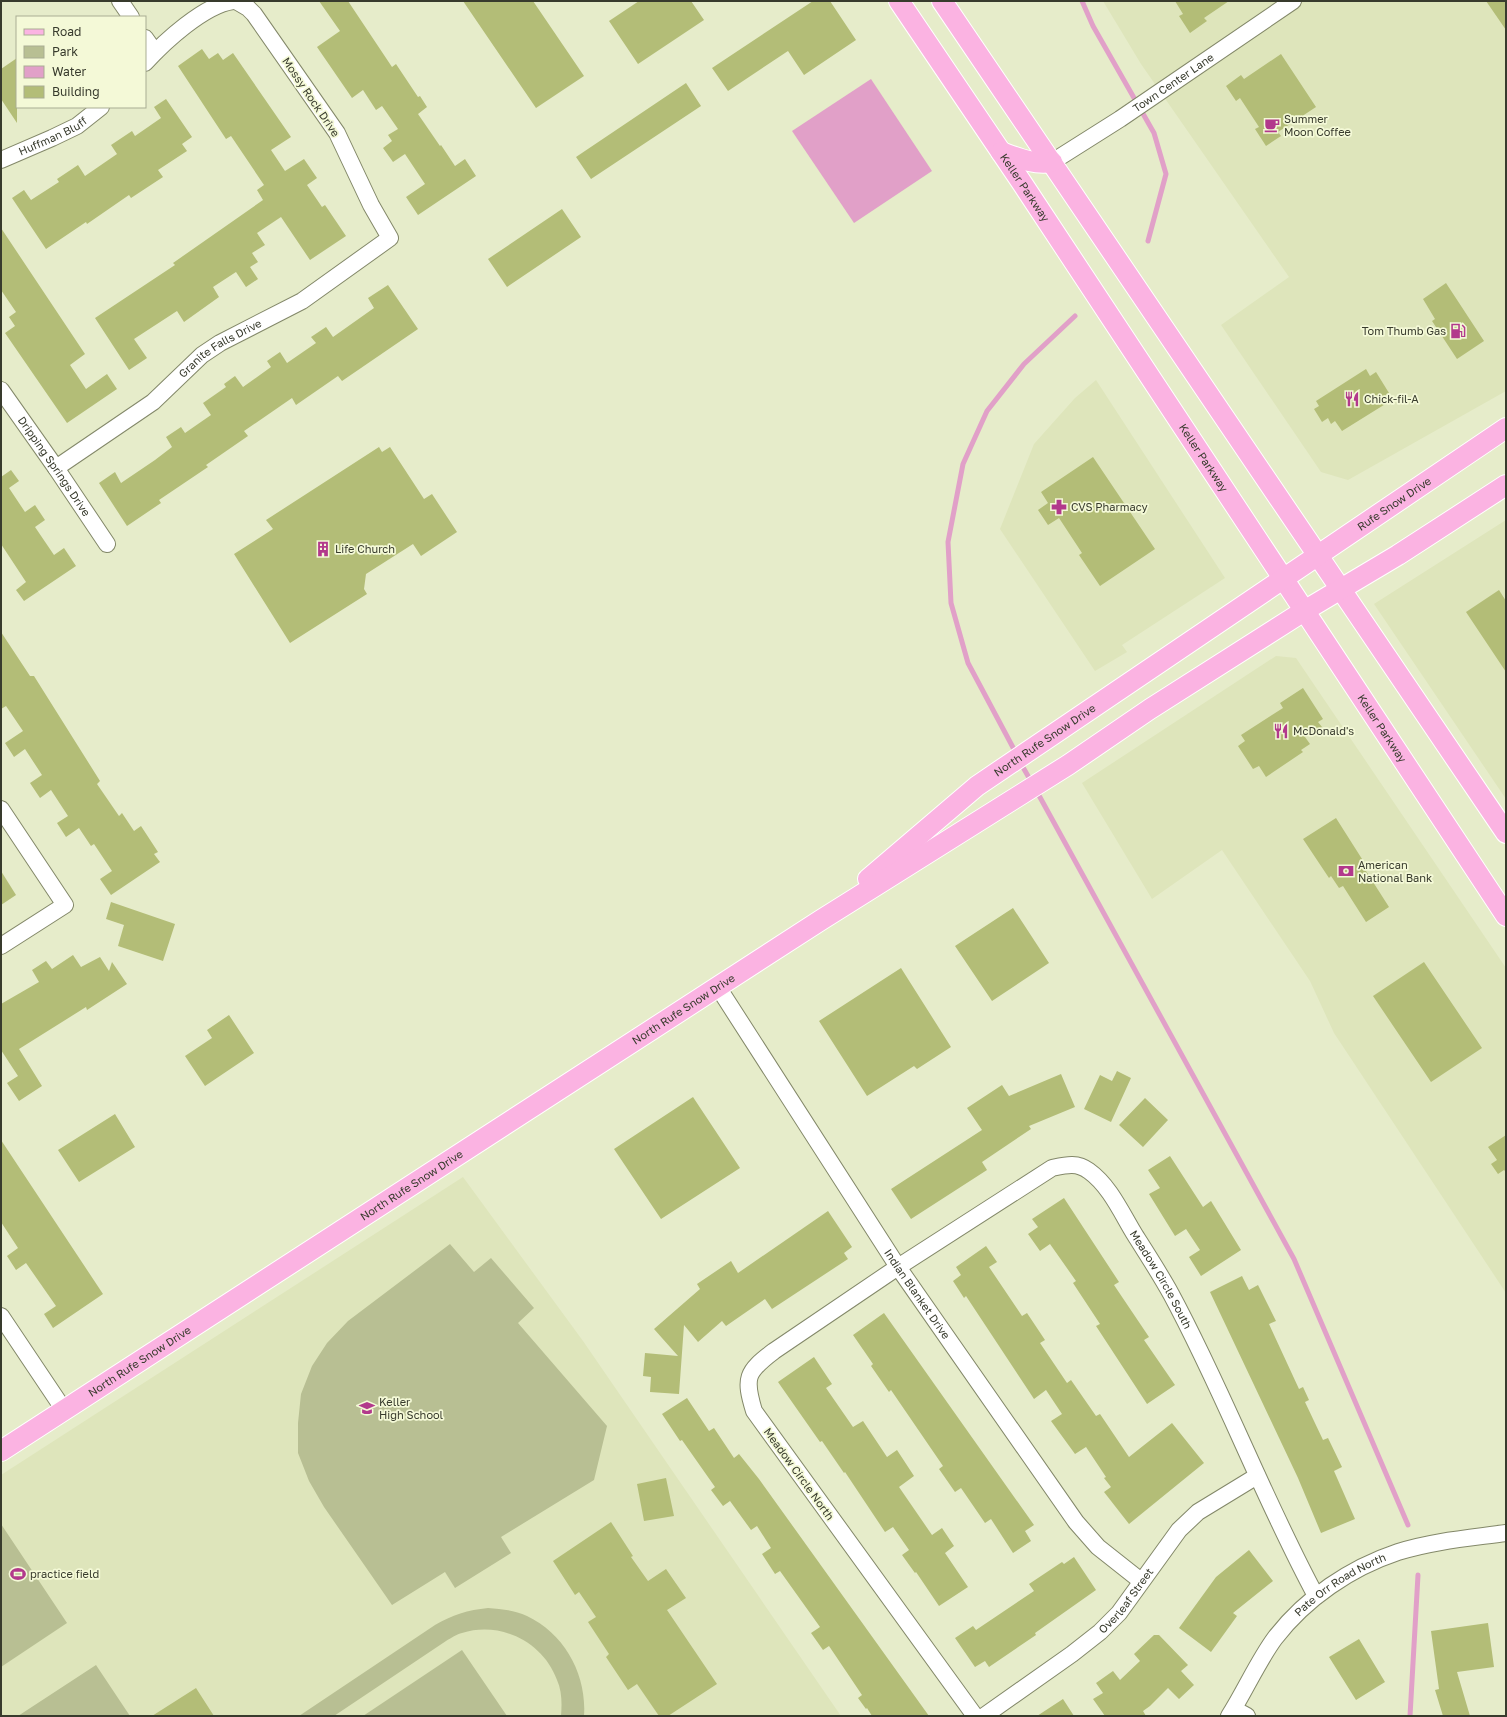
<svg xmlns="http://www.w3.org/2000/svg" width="1507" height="1717" font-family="'Golos Text',sans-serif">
<rect width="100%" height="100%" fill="#e6ecca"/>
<!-- built -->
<path fill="#dee5bb" d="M1103,1H1506V391L1348,480L1321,472L1221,325L1289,277L1141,64Z
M1096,380L1225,578L1122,645L1127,652L1095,671L1000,529L1034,444L1075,398Z
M1506,520V799L1374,604Z
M1276,656L1296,658L1506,968V1293L1334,1033L1310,981L1222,850L1152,899L1082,783Z
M463,1177L583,1341L841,1716H1V1475Z"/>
<!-- green -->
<path fill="#b8bf93" d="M450,1244L474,1272L491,1258L534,1308L518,1323L607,1426L594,1480L501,1537L511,1553L455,1588L445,1572L392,1605L324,1507L309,1481L298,1453V1423L301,1394L312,1366L327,1343L348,1321Z
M1,1524L67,1623L1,1667Z
M488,1608C501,1609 514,1610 527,1616C565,1634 587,1675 584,1716H561C562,1704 562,1691 557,1680C543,1642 501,1621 462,1633C457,1634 451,1638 446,1641L334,1716H299L435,1625C452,1615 468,1610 488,1608Z
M462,1650L507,1716H363Z
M96,1665L130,1716H18Z"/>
<!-- water -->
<path fill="#e1a0c8" d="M871,79L932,171L854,223L792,131Z"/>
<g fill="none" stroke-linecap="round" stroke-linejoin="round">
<!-- stream -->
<path stroke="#e1a0c8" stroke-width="5" d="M1082,1L1093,26L1154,133L1166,174L1148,241
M1017,755L968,663L951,603L948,542L963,464L987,411L1024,364L1075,316
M1020,762L1032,783
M1036,790L1294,1259L1408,1525
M1410,1716L1418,1575"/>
</g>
<!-- building -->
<path fill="#b3bd77" d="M319,1H348L392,67L396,64L418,97L420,96L427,107L418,114L440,146L441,145L455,166L465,159L476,176L418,215L406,197L425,184L405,154L393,162L383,148L392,141L388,135L398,129L382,106L376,110L363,90L352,98L317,47L340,31Z
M463,1H533L584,76L536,108Z
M639,1H691L704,20L638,64L609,21Z
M813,1H830L856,40L804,75L788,51L728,91L712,68Z
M1175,1H1229L1204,18L1207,21L1190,33L1179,16L1183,14Z
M1486,1H1506V30Z
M202,49L209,59L218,53L223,60L233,53L291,137L271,150L285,171L304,159L317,178L307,185L322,207L325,205L346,236L310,260L281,217L257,233L265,245L252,253L258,262L250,267L258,279L246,287L236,272L213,287L219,297L184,322L177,311L134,339L147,358L129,370L95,318L175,265L173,263L263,200L257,190L264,185L231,136L226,139L178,66Z
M1281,54L1316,107L1278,132L1281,136L1266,146L1255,129L1259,127L1240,98L1236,101L1226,86L1241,75L1244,79Z
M17,58V123L1,99V69Z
M686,83L701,106L591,179L576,157Z
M166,99L192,137L182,144L187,151L158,170L163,177L131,198L129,195L87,224L86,222L46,249L12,198L24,190L31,200L59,182L57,179L78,165L85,176L117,154L111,145L132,131L135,136L161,118L154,107Z
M562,209L581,237L507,287L488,259Z
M1,228L85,354L70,365L86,389L107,374L117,389L67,423L5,333L15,326L9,317L16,312L1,290Z
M1446,283L1484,341L1457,359L1432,321L1435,319L1423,299Z
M388,285L418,329L342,381L338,376L296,405L292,398L244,431L248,436L206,465L208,467L159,500L161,503L127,526L99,483L115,472L121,483L155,460L172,447L166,437L181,427L185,433L211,415L203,403L226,387L224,384L235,376L243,387L271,367L267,361L280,352L287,363L316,343L311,337L326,327L333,337L374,308L368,298Z
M1366,369L1370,376L1376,372L1389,393L1383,397L1387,403L1342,431L1335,421L1331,424L1328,418L1322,422L1314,409L1319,406L1316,401Z
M379,447L382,452L390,447L424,499L432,494L457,532L421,556L413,544L366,574L364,589L367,594L290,643L234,554L273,529L266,520Z
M1093,457L1155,549L1100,586L1079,555L1082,553L1059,518L1048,525L1038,510L1048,503L1041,492Z
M11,470L19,481L9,488L25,512L35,505L45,520L35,527L54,555L64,548L76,566L24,601L16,590L26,582L1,544V477Z
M1499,590L1506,601V672L1466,612Z
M1,632L30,676H34L100,781L97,784L119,816L122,813L134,831L141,826L158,852L154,854L160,862L111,895L100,879L112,871L94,844L91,846L79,828L66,837L57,823L68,816L51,790L40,798L30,783L42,775L25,749L14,757L5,743L23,731L6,706L1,709Z
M1303,688L1323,719L1318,722L1322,727L1305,737L1310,744L1301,750L1303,752L1266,777L1259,766L1253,769L1238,746L1245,741L1241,735L1283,708L1280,703Z
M1336,818L1369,870L1366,871L1389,907L1366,922L1343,886L1339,888L1331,876L1329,878L1303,839Z
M1,871L16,895L1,905Z
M111,902L175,924L163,961L118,946L124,925L106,919Z
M1013,908L1049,963L992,1001L955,946Z
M73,955L81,967L100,957L109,971L112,962L127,984L87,1010L86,1007L19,1049L42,1086L19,1101L7,1083L18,1076L1,1050V1004L39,982L32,970L46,961L52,969Z
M1424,962L1482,1048L1431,1082L1373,996Z
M901,968L951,1047L917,1069L914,1066L867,1096L819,1021Z
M229,1015L254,1053L205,1086L185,1056L212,1038L207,1030Z
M1117,1071L1131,1078L1111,1122L1084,1109L1100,1075L1112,1081Z
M1061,1074L1075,1107L1029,1126L1031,1129L982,1162L987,1170L911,1219L891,1189L982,1130L967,1108L1002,1085L1009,1096Z
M693,1097L740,1168L661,1219L614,1149Z
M1145,1098L1168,1120L1143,1147L1119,1125Z
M115,1114L135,1147L79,1182L58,1150Z
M1506,1135V1172L1504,1170L1498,1174L1491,1164L1497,1160L1488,1147Z
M1,1140L103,1294L53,1328L44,1314L56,1306L26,1263L16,1270L7,1256L18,1248L1,1222Z
M1170,1156L1203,1207L1211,1201L1241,1250L1201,1276L1189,1257L1200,1250L1186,1229L1175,1236L1149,1194L1160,1188L1148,1170Z
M1064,1198L1119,1282L1114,1285L1149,1337L1144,1340L1175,1385L1147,1404L1096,1326L1100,1324L1073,1283L1076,1281L1050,1244L1040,1251L1028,1234L1038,1227L1032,1219Z
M828,1211L852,1247L844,1253L848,1259L772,1309L765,1299L726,1326L722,1321L698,1342L684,1325L679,1394L650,1392L651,1377L643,1376L645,1353L678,1356L654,1329L700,1289L697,1284L731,1261L738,1273Z
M986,1246L997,1262L989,1267L1022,1316L1027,1313L1045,1340L1040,1343L1067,1383L1071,1380L1096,1416L1100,1414L1129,1457L1172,1423L1204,1463L1129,1524L1104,1492L1111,1487L1104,1478L1106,1477L1086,1447L1075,1454L1051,1421L1062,1414L1046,1390L1034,1399L966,1296L964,1298L953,1281L961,1275L956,1267Z
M1242,1276L1249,1290L1258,1285L1276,1321L1269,1324L1299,1389L1303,1387L1309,1400L1305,1402L1323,1440L1328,1438L1342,1467L1334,1471L1355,1519L1321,1533L1298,1478L1210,1292Z
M884,1313L1034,1525L1025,1531L1031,1541L1013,1553L991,1519L985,1523L961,1488L955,1492L939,1469L943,1466L891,1390L889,1392L871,1366L873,1364L853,1335Z
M814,1357L832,1384L826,1388L853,1427L863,1421L887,1457L897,1450L914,1476L899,1487L932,1535L942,1528L954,1546L945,1553L968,1587L939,1606L916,1572L915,1573L902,1555L909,1550L893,1527L885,1532L845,1472L844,1473L822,1441L820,1442L778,1382Z
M687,1398L709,1431L714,1428L734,1458L739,1454L759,1479L929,1716H872L867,1708L866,1709L858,1698L862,1695L829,1646L823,1650L811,1633L820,1627L780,1571L775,1574L762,1554L771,1548L757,1526L751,1530L730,1501L723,1506L711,1490L715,1487L682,1440L680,1441L662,1414Z
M666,1478L674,1516L644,1521L637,1484Z
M611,1522L633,1556L631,1557L648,1581L666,1569L686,1598L667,1610L717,1684L668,1716H659L637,1684L628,1690L606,1657L609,1654L588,1622L596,1617L579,1592L575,1595L553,1561Z
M1249,1550L1273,1581L1233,1613L1237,1616L1211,1652L1179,1628L1216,1577Z
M1074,1557L1096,1590L1035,1633L1036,1635L989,1667L985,1661L975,1667L955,1638L973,1626L976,1630L1034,1591L1029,1584L1062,1562L1064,1564Z
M1488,1623L1494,1667L1457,1672L1470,1716H1443L1435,1690L1439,1689L1431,1631Z
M1154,1635H1159L1188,1665L1181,1671L1194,1685L1179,1699L1168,1688L1150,1706L1143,1711L1146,1716H1105L1093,1699L1103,1693L1096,1683L1113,1671L1120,1680L1140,1661L1134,1654Z
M1359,1639L1385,1682L1356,1700L1329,1657Z
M196,1688L214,1716H152Z
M1063,1699L1074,1716H1037Z"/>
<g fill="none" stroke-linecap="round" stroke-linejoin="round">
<defs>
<g id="minor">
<path d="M120,1L131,17"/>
<path d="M145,38L155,52"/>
<path d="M145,63C164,42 204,5 233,1"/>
<path id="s1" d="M1,160L52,138L77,126L101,107"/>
<path id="s2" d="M1052,162L1120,119L1293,1"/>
<path id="s3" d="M1,390L56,468L107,544"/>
<path id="s4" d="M56,468L153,402L202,355L220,343L302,301L390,238L371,205L337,133L254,14L248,8L236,1"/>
<path d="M1,809L65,905L1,946"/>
<path id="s5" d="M718,987L898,1267L1076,1522L1098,1547L1141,1581"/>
<path d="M1,1316L64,1410"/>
<path d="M1234,1709L1247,1716"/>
<path id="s6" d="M975,1716L754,1411C744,1378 746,1372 774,1351L898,1267L1052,1168C1066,1165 1077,1162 1089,1171C1110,1186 1122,1214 1135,1235C1147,1254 1160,1274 1171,1294C1224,1392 1263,1498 1316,1596"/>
<path id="s7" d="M984,1716L1072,1654L1100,1632L1119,1613L1179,1530L1198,1512L1257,1476"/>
<path id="s8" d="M1229,1716C1245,1691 1258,1661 1275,1638C1306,1598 1350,1568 1398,1552C1433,1541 1470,1538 1506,1533"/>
</g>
<g id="major">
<path id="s9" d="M899,1L1022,183L1506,916"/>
<path d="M942,1L1506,833"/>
<path d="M1001,152C1018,158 1034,165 1052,162"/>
<path id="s10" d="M868,879L977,786L1506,428"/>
<path id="s11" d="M1,1451L821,920L1068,765L1150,709L1304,611L1398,555L1506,485"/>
</g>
</defs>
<!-- minor casing -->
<use href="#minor" stroke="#838869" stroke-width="18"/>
<!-- major casing -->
<use href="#major" stroke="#fff" stroke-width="22"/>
<!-- minor -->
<use href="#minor" stroke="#fff" stroke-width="16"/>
<!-- major -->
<use href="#major" stroke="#fbb3e2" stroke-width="20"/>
</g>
<!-- icons -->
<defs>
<symbol id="cafe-bare" viewBox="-9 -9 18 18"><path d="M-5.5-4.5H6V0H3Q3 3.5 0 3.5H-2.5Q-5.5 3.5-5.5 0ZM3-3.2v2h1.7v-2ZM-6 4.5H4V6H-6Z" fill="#b2398c" stroke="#f4f9d7" stroke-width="2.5" paint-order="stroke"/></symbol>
<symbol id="fuel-bare" viewBox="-9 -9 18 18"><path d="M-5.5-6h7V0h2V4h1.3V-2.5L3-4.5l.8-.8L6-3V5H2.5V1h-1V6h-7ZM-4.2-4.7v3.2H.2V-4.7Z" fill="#b2398c" stroke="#f4f9d7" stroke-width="2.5" paint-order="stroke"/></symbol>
<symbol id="restaurant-bare" viewBox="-9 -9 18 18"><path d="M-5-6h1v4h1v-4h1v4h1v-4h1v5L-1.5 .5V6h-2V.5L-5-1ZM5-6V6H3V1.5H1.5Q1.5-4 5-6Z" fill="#b2398c" stroke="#f4f9d7" stroke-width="2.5" paint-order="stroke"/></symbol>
<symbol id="pharmacy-bare" viewBox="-9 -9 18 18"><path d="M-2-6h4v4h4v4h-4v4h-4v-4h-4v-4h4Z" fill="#b2398c" stroke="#f4f9d7" stroke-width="2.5" paint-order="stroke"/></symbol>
<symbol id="building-bare" viewBox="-9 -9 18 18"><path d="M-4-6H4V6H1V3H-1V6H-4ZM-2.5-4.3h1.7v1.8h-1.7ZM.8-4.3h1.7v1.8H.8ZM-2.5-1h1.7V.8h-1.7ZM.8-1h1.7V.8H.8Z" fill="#b2398c" stroke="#f4f9d7" stroke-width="2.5" paint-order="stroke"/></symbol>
<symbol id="bank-bare" viewBox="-9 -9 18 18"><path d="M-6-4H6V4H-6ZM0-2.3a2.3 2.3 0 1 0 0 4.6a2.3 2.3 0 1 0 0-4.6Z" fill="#b2398c" stroke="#f4f9d7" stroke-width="2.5" paint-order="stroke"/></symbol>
<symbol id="school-bare" viewBox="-9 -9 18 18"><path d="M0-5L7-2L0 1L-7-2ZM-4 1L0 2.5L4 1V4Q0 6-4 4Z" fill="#b2398c" stroke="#f4f9d7" stroke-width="2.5" paint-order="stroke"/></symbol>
<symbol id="stadium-bare" viewBox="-9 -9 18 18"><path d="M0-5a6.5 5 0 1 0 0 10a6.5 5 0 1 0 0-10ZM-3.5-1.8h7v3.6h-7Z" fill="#b2398c" stroke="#f4f9d7" stroke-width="2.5" paint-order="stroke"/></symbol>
</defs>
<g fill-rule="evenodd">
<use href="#cafe-bare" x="1261" y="114" width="22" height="22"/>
<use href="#fuel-bare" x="1447" y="320" width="22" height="22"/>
<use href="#restaurant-bare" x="1341" y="388" width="22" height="22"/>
<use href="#pharmacy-bare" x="1048" y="496" width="22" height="22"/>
<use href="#building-bare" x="312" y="538" width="22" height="22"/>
<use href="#restaurant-bare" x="1270" y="720" width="22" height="22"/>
<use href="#bank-bare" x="1335" y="860" width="22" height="22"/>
<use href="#school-bare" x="356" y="1397" width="22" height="22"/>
<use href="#stadium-bare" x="7" y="1563" width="22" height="22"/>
</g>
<g text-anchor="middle" stroke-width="3.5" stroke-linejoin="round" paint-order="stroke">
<!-- street labels -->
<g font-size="11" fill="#383b2d" stroke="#f4f9d7">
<text dy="4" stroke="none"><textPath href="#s2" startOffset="145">Town Center Lane</textPath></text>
<text transform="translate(311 97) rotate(56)" y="4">Mossy Rock Drive</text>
<text dy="4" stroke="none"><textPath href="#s1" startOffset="57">Huffman Bluff</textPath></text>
<text dy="4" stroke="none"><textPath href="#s9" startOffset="225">Keller Parkway</textPath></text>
<text dy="4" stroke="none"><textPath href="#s4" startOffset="204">Granite Falls Drive</textPath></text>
<text dy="4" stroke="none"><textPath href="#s9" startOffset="549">Keller Parkway</textPath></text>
<text dy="4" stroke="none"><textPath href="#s3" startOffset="93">Dripping Springs Drive</textPath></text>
<text dy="4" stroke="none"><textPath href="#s10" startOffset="647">Rufe Snow Drive</textPath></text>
<text dy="4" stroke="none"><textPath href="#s9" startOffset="873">Keller Parkway</textPath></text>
<text dy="4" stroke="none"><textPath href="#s10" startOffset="225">North Rufe Snow Drive</textPath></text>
<text dy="4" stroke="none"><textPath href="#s11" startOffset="813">North Rufe Snow Drive</textPath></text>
<text dy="4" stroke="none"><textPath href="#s11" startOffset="489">North Rufe Snow Drive</textPath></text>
<text dy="4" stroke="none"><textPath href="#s6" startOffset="950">Meadow Circle South</textPath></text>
<text dy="4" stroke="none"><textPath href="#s5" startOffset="366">Indian Blanket Drive</textPath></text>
<text dy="4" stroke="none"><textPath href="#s11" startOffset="165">North Rufe Snow Drive</textPath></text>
<text transform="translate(799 1474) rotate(54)" y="4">Meadow Circle North</text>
<text dy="4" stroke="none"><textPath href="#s8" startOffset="176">Pate Orr Road North</textPath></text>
<text dy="4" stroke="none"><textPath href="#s7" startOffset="184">Overleaf Street</textPath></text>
</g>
<!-- poi labels -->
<g font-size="11" fill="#383b2d" stroke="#f4f9d7" text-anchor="start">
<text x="1284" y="123">Summer<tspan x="1284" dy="13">Moon Coffee</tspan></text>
<text x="1446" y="335" text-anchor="end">Tom Thumb Gas</text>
<text x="1364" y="403">Chick-fil-A</text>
<text x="1071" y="511">CVS Pharmacy</text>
<text x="335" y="553">Life Church</text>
<text x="1293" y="735">McDonald's</text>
<text x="1358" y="869">American<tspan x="1358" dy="13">National Bank</tspan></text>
<text x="379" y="1406">Keller<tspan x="379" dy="13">High School</tspan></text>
<text x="30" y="1578">practice field</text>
</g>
</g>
<!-- border -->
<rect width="1507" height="1717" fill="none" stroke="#383b2d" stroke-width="4"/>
<!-- legend -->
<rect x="16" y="16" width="130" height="92" fill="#f4f9d7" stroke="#a9ad93"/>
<rect x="24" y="29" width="20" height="6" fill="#fbb3e2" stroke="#a9ad93"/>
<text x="52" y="36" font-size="12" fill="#383b2d">Road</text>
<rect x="24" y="46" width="20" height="12" fill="#b8bf93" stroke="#a9ad93"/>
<text x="52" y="56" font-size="12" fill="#383b2d">Park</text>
<rect x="24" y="66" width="20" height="12" fill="#e1a0c8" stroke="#a9ad93"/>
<text x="52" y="76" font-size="12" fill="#383b2d">Water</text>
<rect x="24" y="86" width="20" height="12" fill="#b3bd77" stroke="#a9ad93"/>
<text x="52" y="96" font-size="12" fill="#383b2d">Building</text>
</svg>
